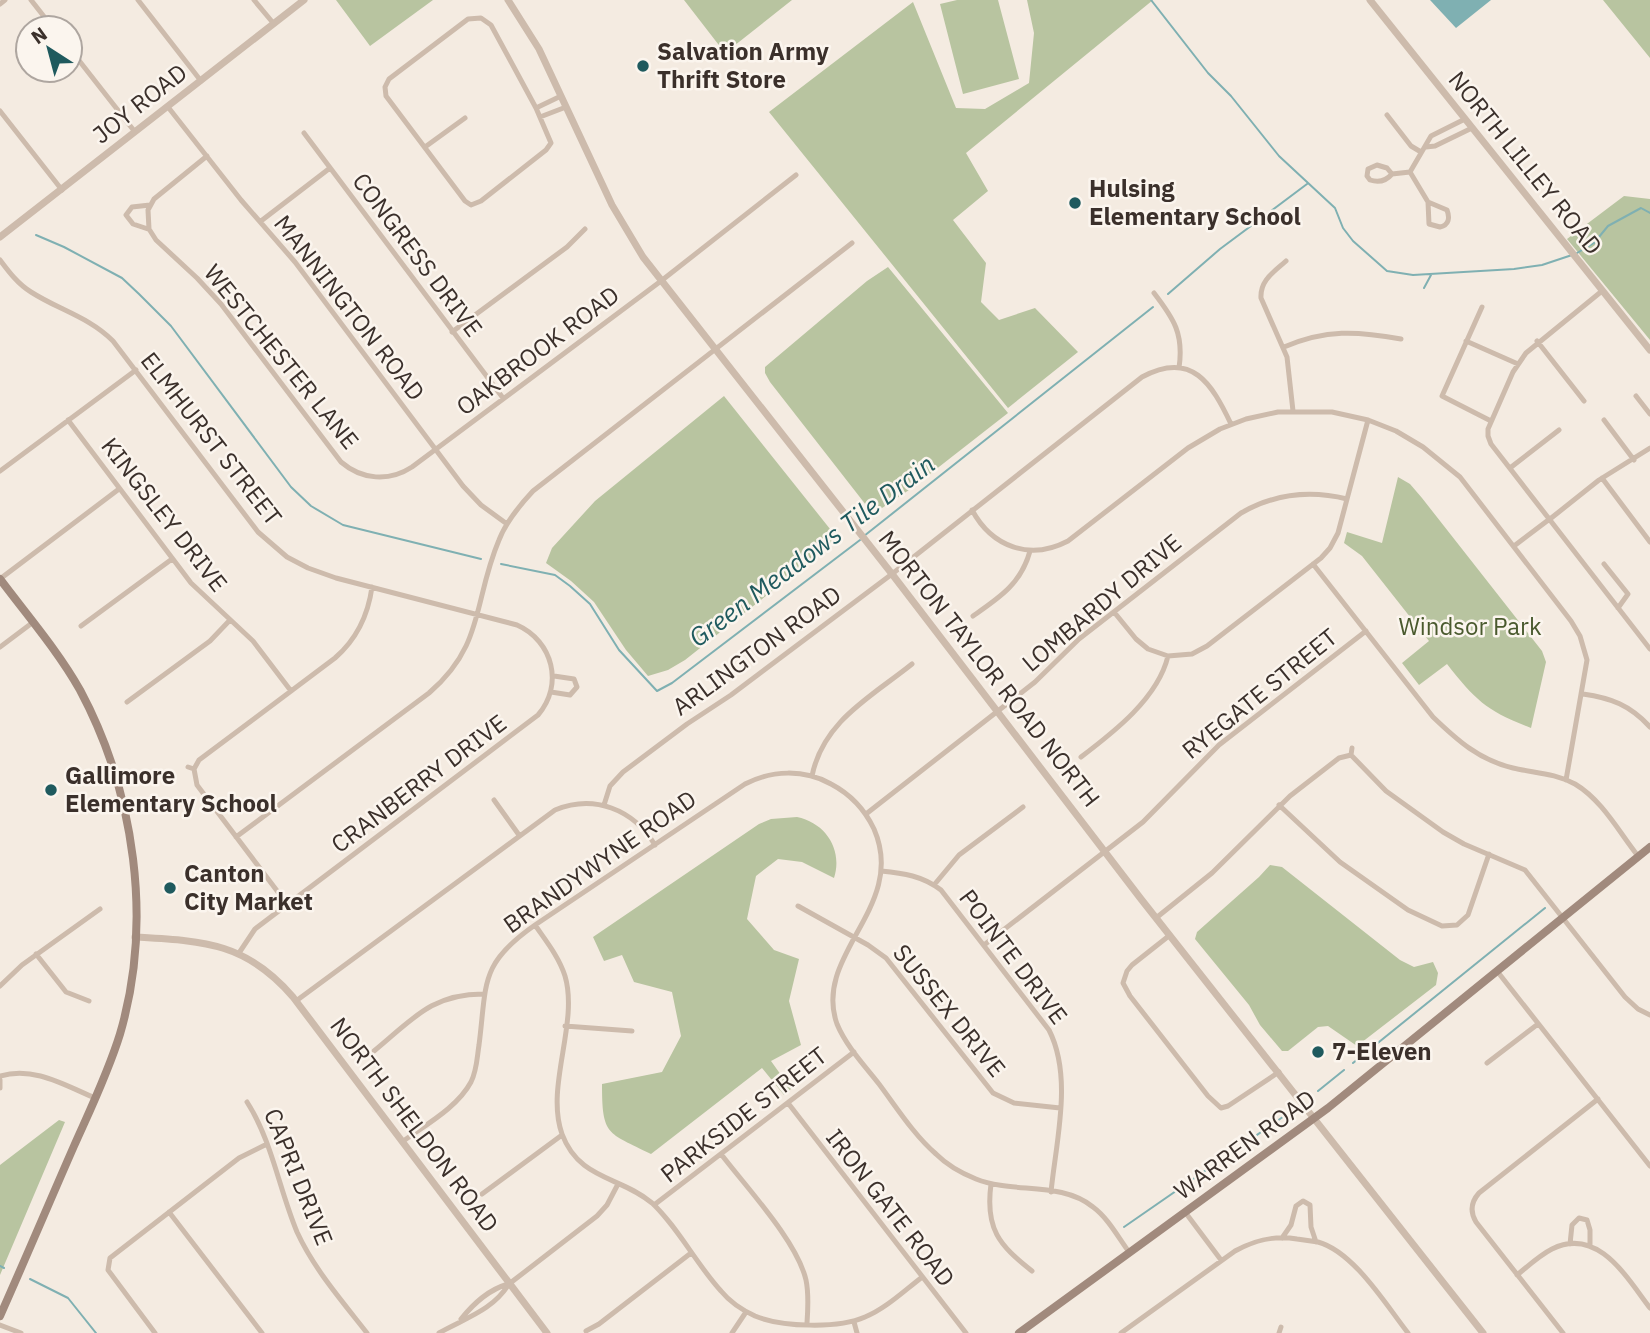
<svg xmlns="http://www.w3.org/2000/svg" width="1650" height="1333" font-family="'IBM Plex Sans',sans-serif">
<rect width="100%" height="100%" fill="#f4ebe1"/>
<!-- green -->
<path fill="#b8c4a0" d="M336,0H433L370,46Z
M684,0H792L725,53Z
M957,0H998L1019,79L963,94L940,4Z
M1027,0H1153L966,153L988,191L953,220L986,263L981,302L999,320L1035,308L1078,352L1008,408L769,112L913,2L956,108L985,109L1029,83L1034,33Z
M1603,0H1650V58Z
M1624,196L1650,199V340L1567,239Z
M888,267L1008,413L912,488L873,514L770,382L765,373V367L867,281Z
M724,396L838,539L685,660L668,670L648,676L626,650L594,602L571,581L546,563L552,548L595,501Z
M1398,477L1410,484L1422,498L1542,651L1546,662L1531,728C1487,711 1476,701 1447,664L1419,685L1402,663L1429,641L1362,556L1344,543L1347,532L1382,543Z
M797,817C826,823 843,850 834,878L802,862L778,859L756,876L747,919L774,950L799,959L789,1001L801,1045L771,1061L791,1089L784,1095L762,1068L651,1154C607,1132 602,1136 602,1084L662,1072L681,1036L672,992L634,982L622,955L604,961L593,937L759,824L771,819Z
M1270,865L1282,867L1400,960L1414,967L1433,962L1438,973L1436,985L1357,1046L1328,1026L1318,1027L1288,1051H1282L1260,1025L1249,1005L1195,939L1197,932L1259,877Z
M59,1120L65,1122L0,1275V1165Z"/>
<!-- water -->
<path fill="#7fb0b2" d="M1430,0H1491L1456,28Z"/>
<g fill="none" stroke-linecap="round" stroke-linejoin="round">
<!-- stream -->
<path stroke="#7fb0b2" stroke-width="2" d="M1151,0L1208,73L1231,96L1279,156L1335,208L1343,228L1353,241L1387,271L1413,275L1514,269L1542,265L1572,255
M36,235L64,247L122,278L139,294L171,326L291,487L311,506L343,525L481,559
M1577,253L1594,243L1608,226L1641,208L1650,213
M1424,288L1431,275
M1168,294L1220,249L1307,184
M864,536L1153,307
M501,564L555,575L570,586L590,604L619,650L657,691L672,683L860,540
M1353,1063L1545,908
M1318,1091L1344,1070
M1292,1111L1294,1109
M1124,1227L1290,1112
M0,1266L4,1268
M30,1279L68,1298L96,1333"/>
<!-- minor -->
<path stroke="#cdbbac" stroke-width="5" d="M31,0L53,28
M138,0L201,81
M254,0L274,24
M0,4L5,0
M481,18L491,25L536,108L551,143L546,150L481,201L471,205L465,201L386,96L385,87L389,79L468,19Z
M70,49L135,132
M168,107L241,200L295,262L463,486L481,505L507,524
M536,108L561,96
M0,111L62,190
M1387,115L1411,146L1421,152
M540,117L566,107
M304,133L503,398
M425,147L465,118
M1426,147L1435,146L1472,128
M207,156L154,199L148,210L149,229L156,240L197,278L221,304L341,462C362,480 389,482 412,467L661,281L796,175
M1410,172L1428,202
M1392,174L1387,168L1377,165L1368,169L1367,176L1370,180C1379,183 1386,181 1392,174L1410,172L1431,136L1465,119
M1428,202L1447,210C1450,218 1449,225 1440,227L1429,224Z
M261,221L330,168
M148,229L133,224L126,215L132,207L150,205
M0,260C9,272 18,284 31,292C59,310 89,317 113,341L258,532L287,557L308,568L336,578L517,625C553,641 564,685 538,715L255,929L239,953
M1286,261C1274,272 1260,280 1261,298L1287,357L1293,411
M1602,291L1526,353L1513,372L1488,429V436L1491,444L1650,649
M1154,293C1174,319 1184,334 1179,368
M1482,307L1442,396L1491,421
M452,332L567,247L585,229
M1466,341L1518,364
M1537,341L1584,401
M1284,347C1326,329 1357,331 1401,339
M1636,396L1650,414
M68,420L191,583L253,641L291,691
M1604,420L1634,460
M1510,468L1559,430
M0,471L136,370
M1602,478L1650,542
M972,510C992,547 1030,561 1068,541L1188,448L1220,429L1246,419L1278,412H1332L1368,420L1396,431L1423,447L1460,477L1571,621L1580,636L1587,660L1566,780
M1550,519L1599,480L1650,448
M1514,546L1547,521
M1313,564L1433,717C1457,740 1479,760 1513,768C1534,773 1555,773 1575,784C1602,800 1619,832 1638,856
M1604,564L1628,594L1618,608
M0,579L119,489
M1114,612L1136,639L1148,649L1168,656L1192,654L1207,646L1321,558L1330,548L1338,533L1368,420
M973,616C999,598 1021,584 1030,551
M81,626L172,559
M0,647L32,623
M551,692L570,695L577,687L574,679L554,676
M1583,694C1611,698 1630,705 1650,727
M127,702L210,641L230,620
M1352,748L1351,755L1386,791L1443,832L1464,844L1525,870L1625,997L1638,1009L1650,1015
M1081,757C1114,732 1158,698 1168,656
M188,767L194,769L197,785L287,904
M194,769L199,760L335,658C357,639 368,616 372,587
M812,776C823,721 871,697 912,664
M494,800L519,835
M604,805L610,786L623,772L687,724L731,695L892,574L1142,377C1192,350 1212,384 1231,424
M1279,805L1340,862L1408,910L1442,926L1457,925L1468,915L1489,854
M866,814L1035,682L1079,639L1241,513C1274,494 1310,490 1347,499
M236,837L429,693C485,645 473,601 499,540C506,522 519,506 533,491L852,243
M881,871C903,873 923,876 941,890L1049,1030C1073,1077 1056,1141 1051,1192
M934,885L959,855L1023,807
M798,906L868,945L886,958L993,1093L1014,1103L1060,1108
M1156,918L1212,873L1290,796L1339,758L1351,755
M535,925C546,941 559,957 565,976C579,1023 545,1087 562,1134C579,1180 620,1176 652,1203C677,1226 697,1265 721,1291C730,1302 742,1310 755,1316C782,1327 838,1329 865,1317C885,1309 904,1291 921,1278
M1170,935L1132,965L1127,971L1123,983L1130,996L1208,1096L1221,1108L1228,1106L1279,1072
M984,945L1143,822L1219,745L1366,631
M36,954L66,992L89,1001
M1497,971L1650,1166
M0,986L22,965L100,909
M296,1001L555,810C594,794 633,809 655,845
M565,1026L632,1031
M374,1051C412,1020 431,994 483,994
M1487,1063L1538,1024
M0,1076C34,1066 64,1085 95,1098
M0,1080V1088
M247,1102C272,1141 279,1189 297,1232C314,1269 342,1301 367,1333
M788,1103L966,1333
M402,1142C425,1125 457,1108 471,1082C477,1070 477,1057 479,1045C487,983 479,964 535,925L745,784C772,770 804,769 831,784C850,794 865,810 874,829C908,907 812,954 837,1024C846,1046 865,1066 879,1084C897,1108 914,1135 936,1154C947,1165 961,1173 976,1179C1013,1194 1061,1181 1093,1207C1108,1218 1118,1237 1129,1252
M721,1154C746,1187 797,1241 806,1280C809,1294 808,1309 807,1323
M991,1184C985,1229 999,1245 1032,1271
M482,1194L562,1135
M654,1205L854,1052
M169,1212L262,1333
M1185,1212L1221,1260
M1282,1238L1291,1225L1296,1206L1303,1201L1310,1205L1311,1227L1316,1242
M1570,1244L1572,1225L1579,1218L1587,1220L1590,1230V1246
M1517,1275C1528,1266 1540,1255 1552,1249C1598,1226 1627,1278 1650,1308
M461,1319C474,1303 488,1290 508,1284
M854,1322L857,1333
M0,1325L21,1333
M586,1331L599,1324L691,1253
M155,1333L108,1270L110,1258L239,1158L267,1144
M439,1333C465,1318 492,1311 509,1284L597,1216L607,1205L618,1184
M732,1333L746,1312
M1121,1333L1235,1251C1255,1240 1274,1235 1297,1239C1304,1240 1311,1241 1318,1242C1354,1252 1386,1305 1408,1333
M1279,1333L1281,1327
M1563,1333L1476,1222C1470,1212 1471,1202 1479,1193L1598,1099"/>
<!-- tertiary -->
<path stroke="#cdbbac" stroke-width="7" d="M508,0L539,49L612,205L643,257L892,574L1141,899L1483,1333
M1370,0L1650,350
M0,237L304,0
M135,937C203,941 246,942 293,997L547,1333"/>
<!-- secondary -->
<path stroke="#a18a7d" stroke-width="8" d="M0,579C27,615 58,651 80,690C135,793 153,922 120,1034C108,1073 90,1110 74,1146C49,1203 25,1260 0,1316
M1019,1333L1328,1108L1650,847"/>
</g>
<!-- markers -->
<g fill="#1f5a5e" stroke="#fbf5ee" stroke-width="2.5">
<circle cx="643" cy="66" r="7"/>
<circle cx="1075" cy="203" r="7"/>
<circle cx="51" cy="790" r="7"/>
<circle cx="170" cy="888" r="7"/>
<circle cx="1318" cy="1052" r="7"/>
</g>
<g text-anchor="middle" stroke-width="5" stroke-linejoin="round" paint-order="stroke">
<!-- poi labels -->
<g font-size="24" font-weight="bold" fill="#3b302b" stroke="#fbf5ee" text-anchor="start">
<text x="657" y="60">Salvation Army<tspan x="657" dy="28">Thrift Store</tspan></text>
<text x="1089" y="197">Hulsing<tspan x="1089" dy="28">Elementary School</tspan></text>
<text x="65" y="784">Gallimore<tspan x="65" dy="28">Elementary School</tspan></text>
<text x="184" y="882">Canton<tspan x="184" dy="28">City Market</tspan></text>
<text x="1332" y="1060">7-Eleven</text>
</g>
<!-- street labels -->
<g font-size="24" fill="#3b302b" stroke="#fbf5ee">
<text transform="translate(140 104) rotate(-38)" y="8">JOY ROAD</text>
<text transform="translate(1525 163) rotate(51)" y="8">NORTH LILLEY ROAD</text>
<text transform="translate(417 255) rotate(53)" y="8">CONGRESS DRIVE</text>
<text transform="translate(349 308) rotate(52)" y="8">MANNINGTON ROAD</text>
<text transform="translate(538 351) rotate(-37)" y="8">OAKBROOK ROAD</text>
<text transform="translate(281 357) rotate(51)" y="8">WESTCHESTER LANE</text>
<text transform="translate(211 439) rotate(52)" y="8">ELMHURST STREET</text>
<text transform="translate(164 515) rotate(52)" y="8">KINGSLEY DRIVE</text>
<text transform="translate(1102 603) rotate(-40)" y="8">LOMBARDY DRIVE</text>
<text transform="translate(757 651) rotate(-36)" y="8">ARLINGTON ROAD</text>
<text transform="translate(989 669) rotate(52)" y="8">MORTON TAYLOR ROAD NORTH</text>
<text transform="translate(1260 694) rotate(-39)" y="8">RYEGATE STREET</text>
<text transform="translate(419 784) rotate(-37)" y="8">CRANBERRY DRIVE</text>
<text transform="translate(600 862) rotate(-35)" y="8">BRANDYWYNE ROAD</text>
<text transform="translate(1013 957) rotate(53)" y="8">POINTE DRIVE</text>
<text transform="translate(949 1011) rotate(51)" y="8">SUSSEX DRIVE</text>
<text transform="translate(744 1115) rotate(-38)" y="8">PARKSIDE STREET</text>
<text transform="translate(414 1125) rotate(53)" y="8">NORTH SHELDON ROAD</text>
<text transform="translate(1245 1145) rotate(-36)" y="8">WARREN ROAD</text>
<text transform="translate(298 1177) rotate(68)" y="8">CAPRI DRIVE</text>
<text transform="translate(890 1208) rotate(52)" y="8">IRON GATE ROAD</text>
</g>
<!-- park labels -->
<g font-size="24" fill="#4a5a2e" stroke="#fbf5ee">
<text x="1470" y="635">Windsor Park</text>
</g>
<!-- water labels -->
<g font-size="26" font-style="italic" fill="#1f5a5e" stroke="#fbf5ee">
<text transform="translate(812 551) rotate(-37)" y="9">Green Meadows Tile Drain</text>
</g>
</g>
<!-- north arrow -->
<g transform="translate(49 49) rotate(324)"><circle r="33" fill="#fbf5ee" stroke="#aea6a0" stroke-width="2"/>
<path d="M0-5L12 26L0 18L-12 26Z" fill="#1f5a5e"/>
<text y="-10" font-size="19" font-weight="bold" text-anchor="middle" fill="#3b302b">N</text>
</g>
</svg>
